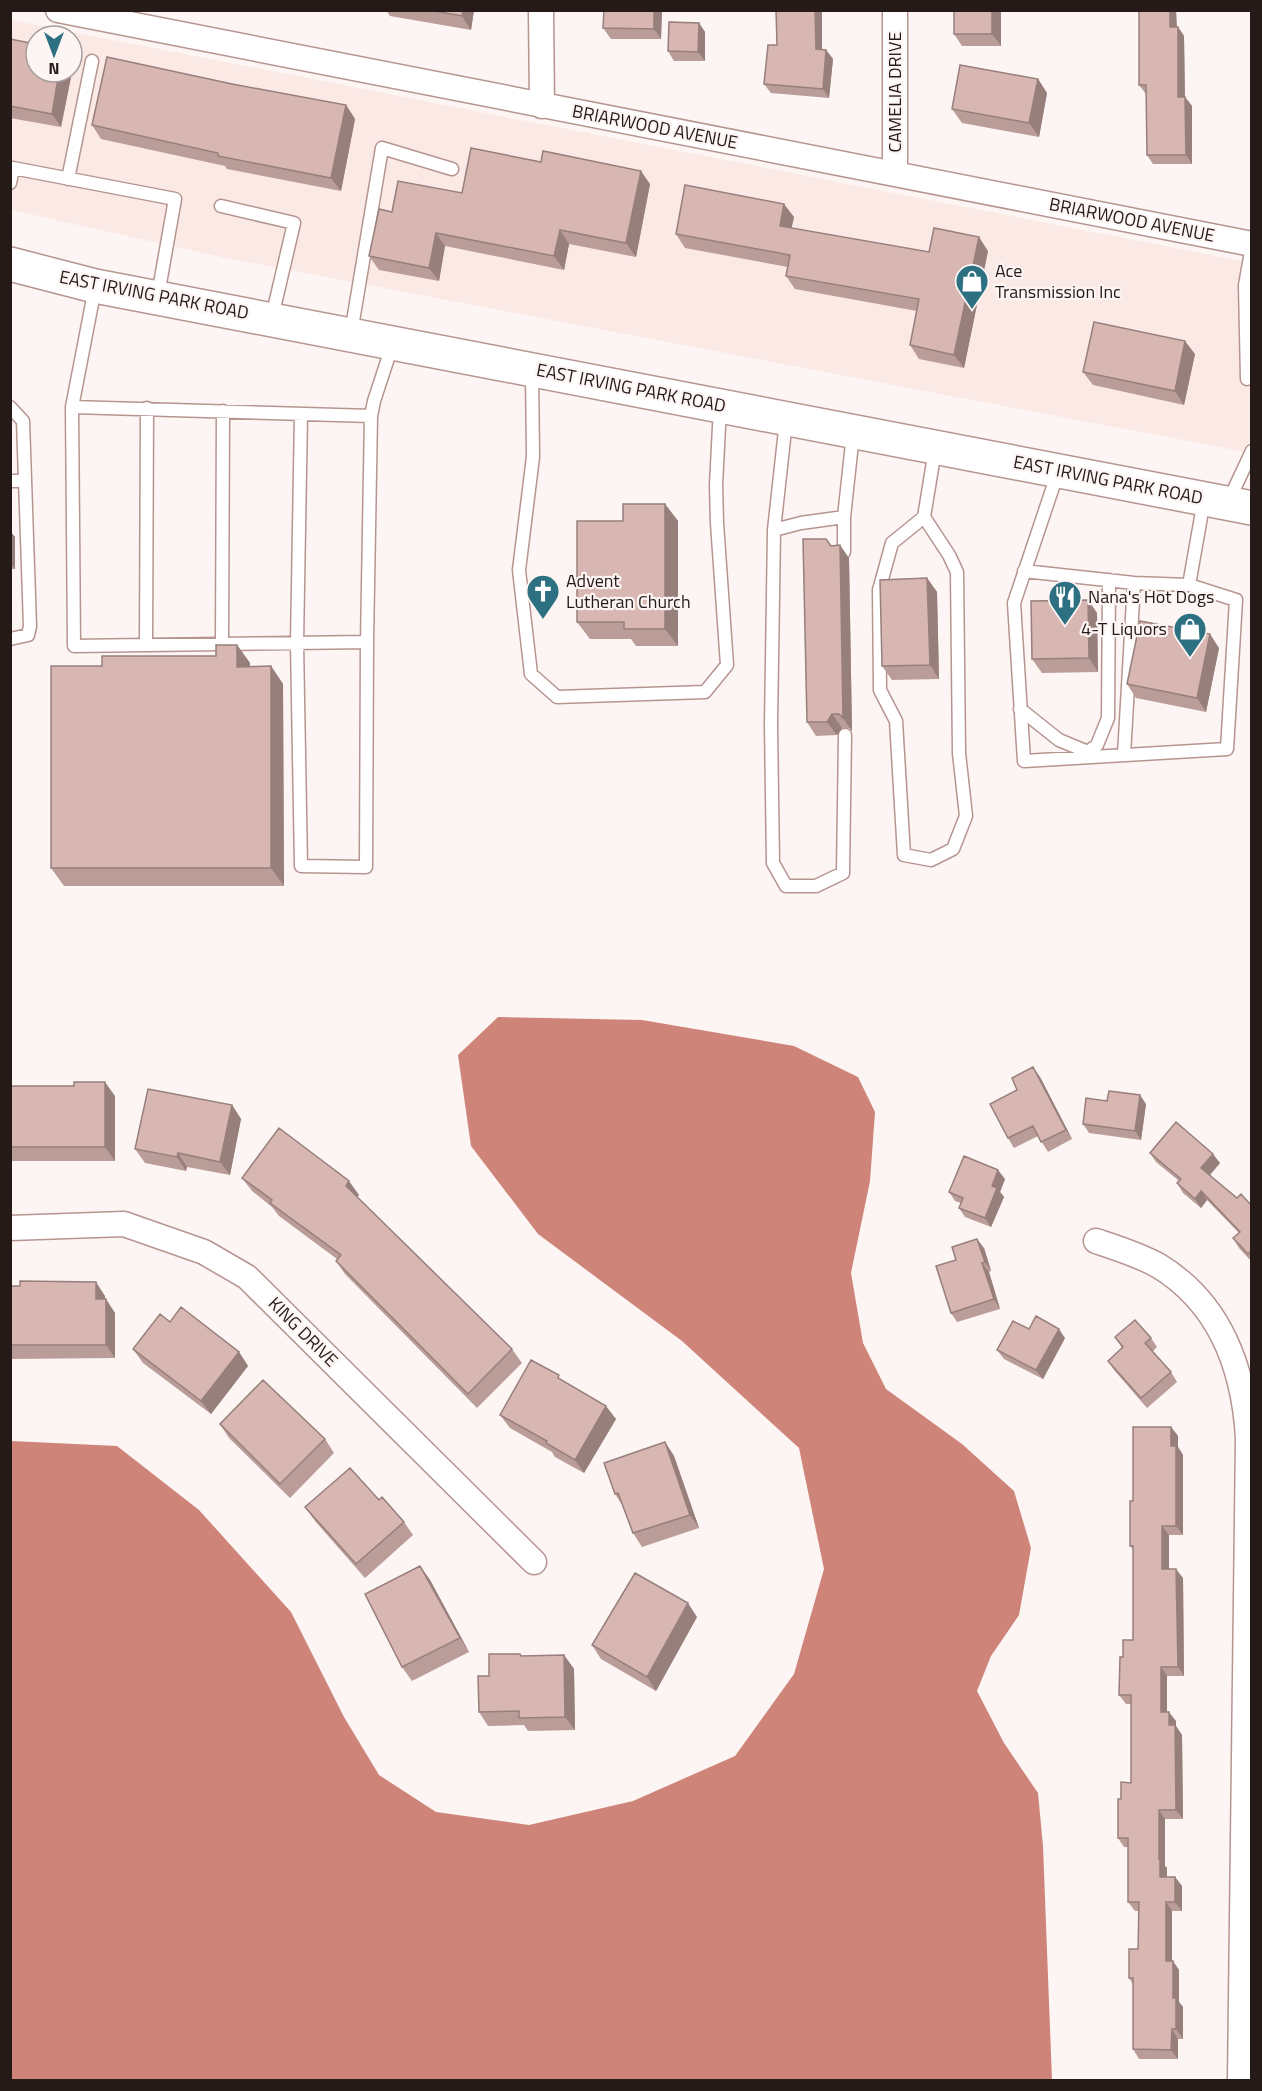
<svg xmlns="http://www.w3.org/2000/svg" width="1262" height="2091" font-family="'Titillium Web',sans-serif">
<rect width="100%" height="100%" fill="#fcf5f4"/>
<!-- built -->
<path fill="#fbe9e6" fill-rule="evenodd" d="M11,20L1251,263V453L226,258L11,210ZM36,36H72V72H36Z"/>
<!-- water -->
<path fill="#cf8479" d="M498,1017L642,1020L794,1046L858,1077L875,1112L870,1181L851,1273L863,1343L886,1389L962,1444L1014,1491L1031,1548L1019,1615L991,1656L977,1691L1004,1743L1038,1793L1043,1846L1052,2080H11V1441L117,1446L199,1510L291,1612L344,1717L379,1775L436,1812L529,1825L633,1801L735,1756L794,1674L824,1569L799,1448L682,1341L538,1234L471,1146L458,1055Z"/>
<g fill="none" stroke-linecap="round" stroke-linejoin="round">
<defs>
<path id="service" d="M10,168H13L10,183
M13,168L175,199L158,295
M68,179L92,61
M221,206L294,223L272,317
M95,288L72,407L74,646L367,642L371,416L374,401L393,343
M351,333L382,148L452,169
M532,372L533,457L519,570L531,674L557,697L705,692L727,665L717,523L716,485L720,407
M1247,379L1245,285L1252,246
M10,407L23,421L30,626L28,635L10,639
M72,407L371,416
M301,414L297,643L301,866L366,867L367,642
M786,421L774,530L771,725L773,863L786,886H816L843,873L845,735
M1058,472L1014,603L1024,761L1227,749L1236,600L1189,585L1204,500
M10,481H25
M1228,502L1252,451
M924,517L949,555L957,572L959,753L966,816L953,849L931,860L904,855L896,721L880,690L879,590L892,543L924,517L935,450
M774,530L801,523L844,517
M844,552V517L853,434
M1024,571L1134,583L1189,585
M222,644L223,411
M146,645L147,408
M1020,709L1059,740L1088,752L1097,745L1108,718L1109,580
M1124,755L1134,583"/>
<path id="minor" d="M58,10L1252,244
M541,10L542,106
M895,10V174
M10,1228L124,1224L204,1252L247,1277L534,1562
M1096,1241C1117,1248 1140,1255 1159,1266C1221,1304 1244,1370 1248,1438L1240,2080"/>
<path id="secondary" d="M10,264L95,286L1252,508"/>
</defs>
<!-- service casing -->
<use href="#service" stroke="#b69590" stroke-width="15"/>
<!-- minor casing -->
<use href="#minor" stroke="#b69590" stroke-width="27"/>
<!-- secondary casing -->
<use href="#secondary" stroke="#b69590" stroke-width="36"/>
<!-- service -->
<use href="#service" stroke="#fff" stroke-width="12"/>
<!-- minor -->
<use href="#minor" stroke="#fff" stroke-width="24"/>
<!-- secondary -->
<use href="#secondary" stroke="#fff" stroke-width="33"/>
</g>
<!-- wall -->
<path fill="#ba9d98" d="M386,10H474L471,30L390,16Z
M662,10L661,39H611L603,28Z
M822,10V49L826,50L833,59L829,98L771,93L764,84L777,45Z
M954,10H1001V46H962L954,34Z
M1139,10H1176L1177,27H1178L1184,36L1185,97L1192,106V164H1153L1147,155L1146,94L1139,85Z
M699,23L705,32V61H674L668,51Z
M10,39L36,72H72L61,127L10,118Z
M1038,79L1047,93L1039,137L962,123L952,109Z
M232,84L346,105L355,119L341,191L227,169L225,166L101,139L92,125Z
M650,184L636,257L569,244L564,270L445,246L439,281L379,270L369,256L392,212L462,193Z
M794,217L791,228L929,252L988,251L964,368L919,359L910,345L917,311L795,289L786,276L788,267L685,248L676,234Z
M1195,354L1184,405L1093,385L1083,372Z
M665,504L678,521V646H636L631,639H590L577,622Z
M10,531L15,537V569H10Z
M831,546L849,558L852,731L849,728H842L837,735L816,736L807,722Z
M927,578L937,592L939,679L892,680L882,666Z
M1088,600L1097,613L1098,672L1042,673L1032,659Z
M237,645L250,663V666H271L283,684L284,886H64L51,868L102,666L216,656Z
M1219,648L1206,712L1136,698L1127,684Z
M1040,1077L1072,1139L1048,1152L1038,1136L1014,1148L1008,1138L1017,1090Z
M10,1086L115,1096V1161H10Z
M1107,1101L1146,1104L1141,1140L1089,1133L1083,1124Z
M232,1105L241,1119L230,1175L187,1167L186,1171L145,1163L135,1149Z
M1150,1153L1220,1163L1210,1175L1237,1198L1251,1205V1261L1239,1248L1233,1238L1239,1233L1207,1200L1201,1208L1183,1193L1177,1183L1179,1181L1156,1162Z
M242,1178L359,1195L357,1197L512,1349L522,1363L477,1408L345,1274L336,1261L337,1259L279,1216L272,1207L252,1191Z
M1005,1179L1000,1192L1004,1197L991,1227L965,1217L959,1208L961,1203L955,1201L949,1192Z
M984,1248L991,1271L989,1272L1000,1309L957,1322L951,1313Z
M10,1286L105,1296V1299L115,1313V1358L10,1359Z
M170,1322L239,1352L248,1366L211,1414L143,1363L133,1349Z
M1029,1329L1065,1338L1043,1379L1004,1359L997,1350Z
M1115,1337L1151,1338L1157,1347L1152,1352L1171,1372L1177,1382L1147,1408L1114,1370L1108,1361L1122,1348Z
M562,1380L616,1419L584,1473L555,1457L552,1452L510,1428L500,1415Z
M220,1424L325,1439L334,1453L290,1498L229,1438Z
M1171,1427L1178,1436V1447L1183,1455V1535H1169V1569L1183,1578L1184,1676H1167V1712L1176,1721V1726L1182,1735L1183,1819H1165V1866L1167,1868V1877H1175L1182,1886V1911H1172V1961L1179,1970V2002L1183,2007V2039H1178V2059H1139L1133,2049V1984L1129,1978L1138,1949L1139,1911H1135L1128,1902V1847H1124L1118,1838L1121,1799L1131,1783V1704H1126L1119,1695L1123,1657L1133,1640V1549L1130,1546L1133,1501Z
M665,1442L674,1456L699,1528L642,1547L633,1533L623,1506L615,1494Z
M379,1500L404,1522L413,1535L365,1578L315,1521L305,1507Z
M420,1566L430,1580L469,1652L412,1681L402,1667Z
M697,1617L656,1691L601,1659L592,1645Z
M520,1654L522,1656L564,1655L574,1669L575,1730L528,1731L524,1725L488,1726L479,1712L489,1676Z"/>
<!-- shaded-wall -->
<path fill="#977f7c" d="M463,10H474L471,30L462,16Z
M654,10H662L661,39L654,29Z
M815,10H822V58L816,49Z
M992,10H1001V46L992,34Z
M1170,10H1176L1177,36L1170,27Z
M699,23L705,32V61L698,52Z
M1178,27L1184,36L1185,106L1178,97Z
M826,50L833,59L829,98L823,89Z
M59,72H72L61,127L52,114Z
M1038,79L1047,93L1039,137L1029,123Z
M1185,97L1192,106V164L1186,155Z
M346,105L355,119L341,191L331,178Z
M641,171L650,184L636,257L626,243Z
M784,204L794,217L789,240L780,226Z
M560,230L569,244L564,270L554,256Z
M436,233L445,246L439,281L429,268Z
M979,237L988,251L964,368L954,355Z
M1185,341L1195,354L1184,405L1175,391Z
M665,504L678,521V646L665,629Z
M10,531L15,537V569L10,562Z
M840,545L849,558L852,731L843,718Z
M927,578L937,592L939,679L930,665Z
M1088,600L1097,613L1098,672L1089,658Z
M1210,634L1219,648L1206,712L1197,698Z
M237,645L250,663V684L237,667Z
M271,666L283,684L284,886L271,868Z
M832,714L842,728L837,735L827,722Z
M1033,1067L1040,1077L1072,1139L1066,1130Z
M105,1082L115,1096V1161L105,1147Z
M1140,1095L1146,1104L1141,1140L1135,1131Z
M232,1105L241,1119L230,1175L220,1162Z
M178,1153L187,1167L186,1171L177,1157Z
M1213,1154L1220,1163L1208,1177L1201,1168Z
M998,1170L1005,1179L1000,1192L1004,1197L991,1227L985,1218L992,1186Z
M349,1181L359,1195L355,1199L346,1186Z
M1201,1191L1207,1200L1201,1208L1195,1199Z
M977,1239L984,1248L991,1271L985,1262Z
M982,1263L989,1272L1000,1309L994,1299Z
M96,1282L105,1296V1313L96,1299Z
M106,1299L115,1313V1358L106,1345Z
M1059,1329L1065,1338L1043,1379L1036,1370Z
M239,1352L248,1366L211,1414L201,1401Z
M606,1406L616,1419L584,1473L575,1460Z
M1171,1427L1178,1436V1447L1183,1455V1535L1176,1526L1171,1446Z
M665,1442L674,1456L699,1528L690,1515Z
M1162,1526L1169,1535V1578L1162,1569Z
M420,1566L430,1580L469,1652L460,1638Z
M1176,1569L1183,1578L1184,1676L1178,1667Z
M688,1603L697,1617L656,1691L647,1677Z
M564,1655L574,1669L575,1730L565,1717Z
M1161,1667L1167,1676V1721L1161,1712Z
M1169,1712L1176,1721V1726L1182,1735L1183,1819L1176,1810L1169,1725Z
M1159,1810L1165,1819V1866L1167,1868V1886L1160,1877L1159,1859Z
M1175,1877L1182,1886V1911L1175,1902Z
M1166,1902L1172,1911V1970L1166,1961Z
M1173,1961L1179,1970V2002L1183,2007V2039L1176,2029L1173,1998Z
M1172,2029L1178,2039V2059L1171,2050Z"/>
<!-- building -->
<path fill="#d8b6b1" stroke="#977f7c" stroke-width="1.5" d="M429,10H463L462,16Z
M604,10H654V29L603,28Z
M776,10H815L816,49L826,50L823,89L764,84L768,45H777Z
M954,10H992V34H954Z
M1139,10H1170V27H1178V97H1185L1186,155H1147L1146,85H1139Z
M669,22L699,23L698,52L668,51Z
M10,39L36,44V72H59L52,114L10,106Z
M107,57L232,84L346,105L331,178L218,156V153L92,125Z
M960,65L1038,79L1029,123L952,109Z
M471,148L541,162L543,151L641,171L626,243L560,230L554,256L436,233L429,268L369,256L379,209L392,212L398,181L462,193Z
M685,185L784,204L780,226L929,252L934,228L979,237L954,355L910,345L919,299L786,276L790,255L676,234Z
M1094,322L1185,341L1175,391L1083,372Z
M623,504H665V629H624V622H577V521H623Z
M803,539H826L831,546L840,545L843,718L839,714H832L827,722H807Z
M927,578L930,665L882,666L880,580Z
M1088,600L1089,658L1032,659L1031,601Z
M1140,621L1210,634L1197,698L1127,684Z
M216,645H237V667L271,666V868H51V666H102V656H216Z
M1033,1067L1066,1130L1041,1142L1033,1126L1008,1138L990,1104L1017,1090L1012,1078Z
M74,1082H105V1147H10V1086H74Z
M148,1089L232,1105L220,1162L178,1153L177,1157L135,1149Z
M1109,1091L1140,1095L1135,1131L1083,1124L1086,1098L1107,1101Z
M1176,1122L1213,1154L1201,1168L1237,1198L1241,1194L1251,1205V1251L1248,1254L1233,1238L1240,1232L1201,1191L1195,1199L1177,1183L1181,1179L1150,1153Z
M279,1128L349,1181L346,1186L512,1349L468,1394L336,1261L341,1255L270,1203L272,1200L242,1178Z
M964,1156L998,1170L992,1186L997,1188L985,1218L959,1208L963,1198L949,1192Z
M977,1239L985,1262L982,1263L994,1299L951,1313L936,1266L956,1260L952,1247Z
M20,1281L96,1282V1299H106V1345H10V1286H20Z
M181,1307L239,1352L201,1401L133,1349L160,1314L170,1322Z
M1036,1316L1059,1329L1036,1370L997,1350L1013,1321L1029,1329Z
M1135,1320L1151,1338L1145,1343L1171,1372L1141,1398L1108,1361L1123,1347L1115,1337Z
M531,1360L559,1375L558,1378L606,1406L575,1460L546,1443L547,1441L500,1415Z
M263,1380L325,1439L280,1484L220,1424Z
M1133,1427H1171V1446H1176V1526H1162V1569H1176L1178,1667H1161V1712H1169V1725H1175L1176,1810H1159V1859H1160V1877H1175V1902H1166V1961H1173V1998H1176V2029H1172L1171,2050L1133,2049V1978H1129V1949H1138L1139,1902H1128V1838H1118V1799H1121V1782L1131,1783V1695H1119L1120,1657H1123V1640H1133V1546H1130V1501H1133Z
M665,1442L690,1515L633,1533L618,1493L615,1494L604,1463Z
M350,1468L379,1500L382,1497L404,1522L356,1564L305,1507Z
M420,1566L460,1638L402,1667L365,1594Z
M635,1573L688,1603L647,1677L592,1645Z
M489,1654H520L521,1656L564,1655L565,1717L519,1718V1711L479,1712L478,1676H489Z"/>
<!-- icons -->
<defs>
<symbol id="shop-pin" viewBox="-11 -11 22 30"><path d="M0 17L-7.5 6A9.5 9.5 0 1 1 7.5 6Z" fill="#2d7081" stroke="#fcf5f4"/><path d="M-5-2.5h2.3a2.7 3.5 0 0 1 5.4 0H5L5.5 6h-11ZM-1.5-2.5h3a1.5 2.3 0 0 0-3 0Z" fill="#fff"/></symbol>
<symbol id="church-pin" viewBox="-11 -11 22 30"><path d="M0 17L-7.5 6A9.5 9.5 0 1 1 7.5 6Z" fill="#2d7081" stroke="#fcf5f4"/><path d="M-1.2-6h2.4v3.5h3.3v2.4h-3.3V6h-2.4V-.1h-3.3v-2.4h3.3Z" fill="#fff"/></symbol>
<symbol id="restaurant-pin" viewBox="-11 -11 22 30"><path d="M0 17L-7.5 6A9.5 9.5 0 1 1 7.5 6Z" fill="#2d7081" stroke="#fcf5f4"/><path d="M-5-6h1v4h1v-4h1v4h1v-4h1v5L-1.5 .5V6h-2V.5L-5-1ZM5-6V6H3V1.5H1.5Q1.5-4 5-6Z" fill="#fff"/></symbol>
</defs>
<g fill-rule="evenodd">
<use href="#shop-pin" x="953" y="262" width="38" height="52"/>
<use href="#church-pin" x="524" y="572" width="38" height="52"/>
<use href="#restaurant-pin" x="1046" y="578" width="38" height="52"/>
<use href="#shop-pin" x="1171" y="610" width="38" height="52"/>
</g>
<g text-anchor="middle" stroke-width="4.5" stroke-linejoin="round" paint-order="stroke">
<!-- street labels -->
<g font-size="18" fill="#261a18" stroke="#fcf5f4">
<text transform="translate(895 92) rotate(-90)" y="6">CAMELIA DRIVE</text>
<text transform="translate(655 127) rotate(11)" y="6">BRIARWOOD AVENUE</text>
<text transform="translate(1132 220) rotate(11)" y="6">BRIARWOOD AVENUE</text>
<text transform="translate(154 295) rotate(11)" y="6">EAST IRVING PARK ROAD</text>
<text transform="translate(631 388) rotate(11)" y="6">EAST IRVING PARK ROAD</text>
<text transform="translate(1108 480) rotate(11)" y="6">EAST IRVING PARK ROAD</text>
<text transform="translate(303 1332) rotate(45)" y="6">KING DRIVE</text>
</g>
<!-- poi labels -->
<g font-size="18" fill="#261a18" stroke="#fcf5f4" text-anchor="start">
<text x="995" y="277">Ace<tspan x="995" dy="21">Transmission Inc</tspan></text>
<text x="566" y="587">Advent<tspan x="566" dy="21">Lutheran Church</tspan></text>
<text x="1088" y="603">Nana's Hot Dogs</text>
<text x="1167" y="635" text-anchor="end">4-T Liquors</text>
</g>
</g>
<!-- border -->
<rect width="1262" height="2091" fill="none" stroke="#261a18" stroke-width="24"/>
<!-- north arrow -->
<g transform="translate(54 54) rotate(180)"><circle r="28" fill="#fcf5f4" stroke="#a69d9c" stroke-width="1.5"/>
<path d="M0-4.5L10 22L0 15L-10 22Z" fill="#2d7081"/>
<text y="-9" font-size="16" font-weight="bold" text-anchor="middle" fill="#261a18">N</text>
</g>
</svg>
